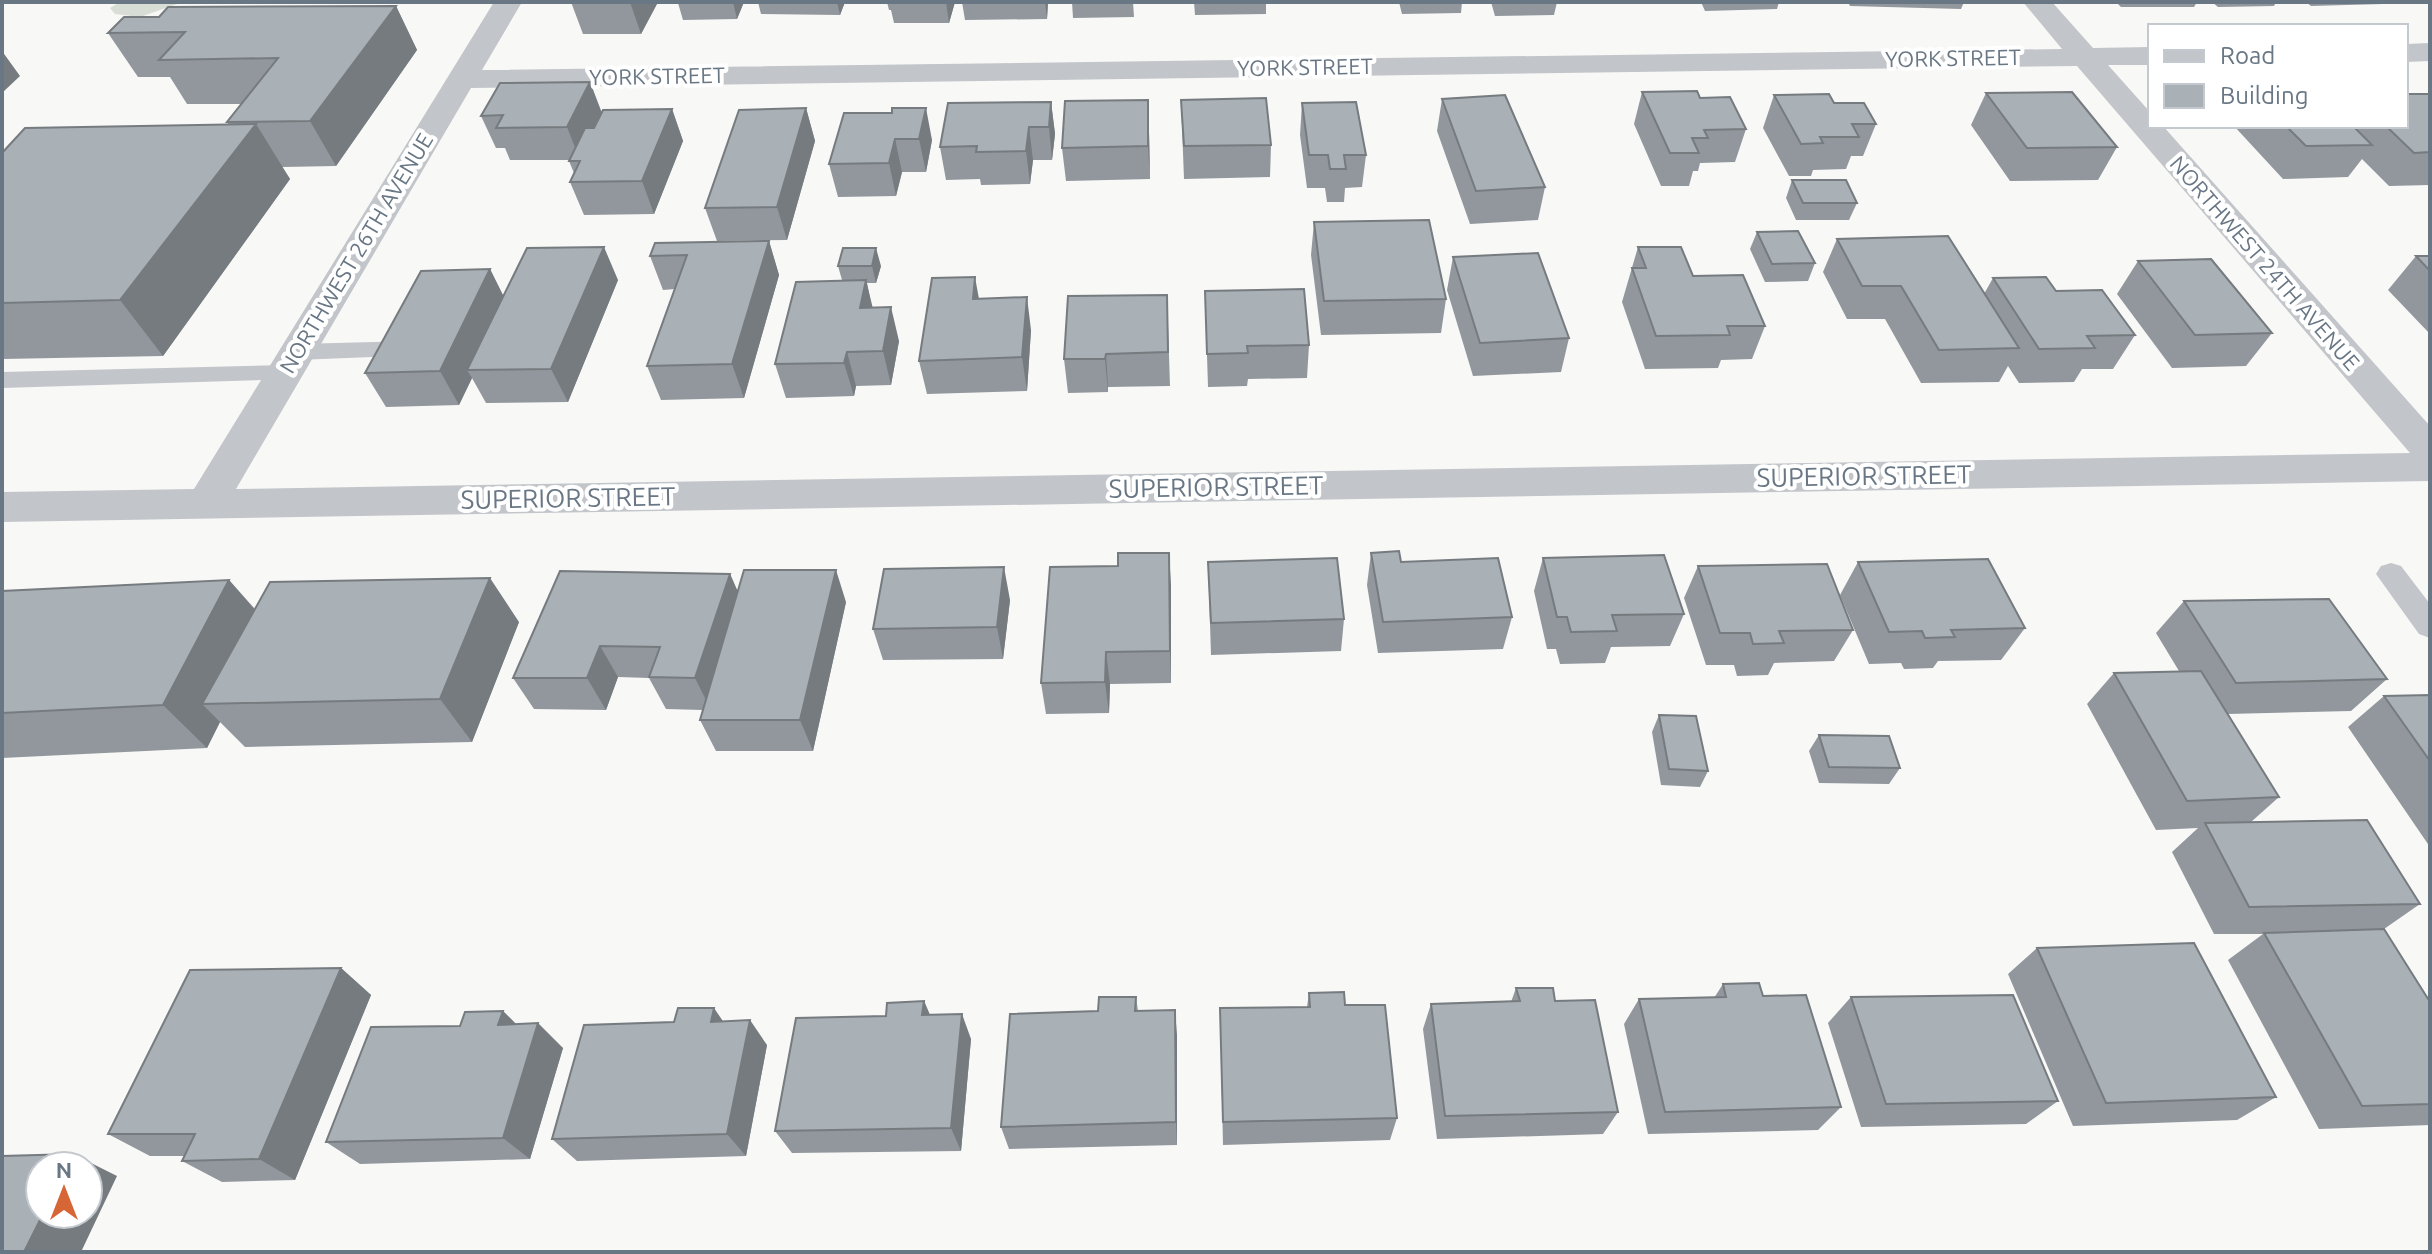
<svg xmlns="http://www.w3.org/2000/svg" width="2432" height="1254" font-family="Ubuntu,sans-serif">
<rect width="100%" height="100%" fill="#f8f8f6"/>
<!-- green -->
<path fill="#d8ddd5" d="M120,2H183L140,17L115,14L110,8Z"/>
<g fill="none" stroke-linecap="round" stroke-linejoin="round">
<!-- lane -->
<path fill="#c2c5c9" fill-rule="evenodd" d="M413,341L422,343L425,349L422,355L297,360L288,358L284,352L288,346L297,344Z
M284,365L293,367L297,373L293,379L2,388V372Z
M2391,563L2401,566L2430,604V638L2419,634L2376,574L2381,566Z"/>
<!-- street -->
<path fill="#c2c5c9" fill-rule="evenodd" d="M494,2H522L482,70L2062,49L2023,2H2052L2093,48L2150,47V65H2108L2150,112V126H2163L2430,426V481L2,522V492L194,489ZM2077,66L2410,453L236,489L471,88Z
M2430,43V61L2406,62V44Z"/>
</g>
<!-- wall -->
<path fill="#91979d" d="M571,2H658L641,34H583Z
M679,2H744L737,19L683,20L678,3Z
M758,2H845L840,15L761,14Z
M887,2H955L949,23H894L891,10H889Z
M962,2H1048L1047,19L965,20Z
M1072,2H1133L1134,17L1073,18Z
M1194,2H1266V14L1195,15Z
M1399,2H1462L1461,13L1402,14Z
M1491,2H1557L1554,15L1495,16Z
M1701,2H1779L1777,9L1705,11Z
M1848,2H1964L1961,9L1850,6Z
M2116,2H2197L2194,7H2121Z
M2212,2H2276L2274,6L2218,7Z
M2306,2H2385L2383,4L2311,6Z
M2416,2H2430V4H2419Z
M396,6L417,50L336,166L282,167L290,179L163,356L2,359V153L229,125L227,122L242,104H187L170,77H138L108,33Z
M590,82L602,113L672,109L683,141L654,214L584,215L570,182L574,173L569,161L570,160H510L505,148H496L481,116Z
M1642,92L1700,98L1746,129L1735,162L1700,163L1698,171H1693L1689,186H1661L1634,124Z
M1986,93L2117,147L2098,180L2010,181L1971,125Z
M2430,94V185L2389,186L2362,159L2348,177L2283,179L2234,126H2406Z
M1774,95L1834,103L1876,124L1863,156H1851L1846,169L1813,170L1811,176H1789L1763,128Z
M1442,99L1545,187L1538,220L1470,224L1437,131Z
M1181,100L1271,145L1270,177L1184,179Z
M1051,102L1055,134L1052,160H1033L1030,184L981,185L980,179L946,180L940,147Z
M1302,103L1366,155L1362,187L1345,188L1344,202H1327L1325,188H1307L1300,135Z
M806,108L815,141L787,240L717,241L705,208Z
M844,113L932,140L926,172H902L896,196L838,197L829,164Z
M1149,132L1150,179L1066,181L1062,148Z
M1792,180L1857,203L1849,220H1796L1786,198Z
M1314,222L1446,299L1441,333L1321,335L1311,255Z
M1757,232L1815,263L1808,281L1765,282L1750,249Z
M1837,239L1984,294L1993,278L2056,291L2135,335L2113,369H2082L2074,382L2019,383L2008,366L1999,382L1921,383L1885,319H1847L1823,272Z
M769,241L779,275L744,398L661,400L647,366L675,289L663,290L650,256Z
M1638,247L1693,276L1765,326L1752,359L1721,360L1718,368L1645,369L1622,302Z
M2416,256H2430V334L2388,290Z
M1453,257L1569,338L1561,372L1473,376L1447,290Z
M2138,261L2272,333L2246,366L2172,368L2117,294Z
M838,266H881L876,283H867L872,308L899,341L891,385L856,386L854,396L786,398L775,364L842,280Z
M490,269L503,296L618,280L568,402L486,403L472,378L459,405L386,407L365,373Z
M1205,291L1309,345L1307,378L1248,379L1247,386L1208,387Z
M1167,295L1170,386L1108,387V392L1068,393L1064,359Z
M979,298L1031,330L1027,391L927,394L919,361Z
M1371,553L1401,562L1512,617L1503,649L1378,653L1367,585Z
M1543,558L1684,614L1670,646L1611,647L1605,663L1560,664L1556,649H1547L1534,591Z
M1208,562L1344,619L1341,651L1211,655Z
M1858,562L2025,628L2001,660L1938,661L1933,668L1904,669L1901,663L1869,664L1840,595Z
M1698,566L1853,630L1834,661L1774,663L1768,675L1737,676L1734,665H1706L1684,598Z
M730,574L738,592L846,602L813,751H716L700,720L703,710L666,709L649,678L618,677L606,710L534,709L513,678Z
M229,580L255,609L519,622L472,742L245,747L220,722L207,748L2,758V591Z
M1171,585V683L1110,684L1109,713L1046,714L1041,683Z
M1010,600L1003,659L883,660L873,629Z
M2184,601L2387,679L2351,711L2227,714L2279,797L2251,822L2420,904L2384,929L2430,1002V1125L2319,1129L2228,960L2263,934H2214L2172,852L2198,828L2156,830L2087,704L2114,673L2179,671L2156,633Z
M2430,695V847L2348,727L2384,696Z
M1659,715L1708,771L1700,787L1661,785L1652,732Z
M1819,735L1900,768L1889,784L1819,783L1809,751Z
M2037,948L2276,1097L2237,1120L2073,1126L2008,974Z
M341,968L371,995L295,1180L222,1182L182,1161L184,1156H150L108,1134Z
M1723,984L1763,996L1841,1107L1818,1130L1648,1134L1624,1024L1639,999L1714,998Z
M1516,988L1555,1001L1618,1112L1603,1134L1437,1139L1423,1029L1431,1004L1511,1002Z
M1309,993L1345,1005L1397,1118L1390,1140L1223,1145L1220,1008L1307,1007Z
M1136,997L1138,1011L1177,1035V1145L1009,1149L1001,1127L1098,1011Z
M1851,997L2058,1101L2026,1124L1861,1127L1828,1023Z
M924,1001L930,1015L971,1039L961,1151L792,1153L775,1131L886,1016Z
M503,1011L516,1024L563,1048L530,1159L360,1164L326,1142L460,1026Z
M723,1021L767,1045L746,1156L577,1161L552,1139Z"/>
<!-- shaded-wall -->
<path fill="#767b7f" d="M630,2H658L641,34Z
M733,2H744L737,19Z
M837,2H845L840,15Z
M946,2H955L949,23Z
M1045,2H1048L1047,19Z
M396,6L417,50L336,166L310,121Z
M2,51L20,76L2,93Z
M590,82L602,114L580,160L567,127Z
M1148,100L1149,132L1150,179L1148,146Z
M1051,102L1055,134L1052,160L1049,127Z
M806,108L815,141L787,240L777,207Z
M926,108L932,140L926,172L919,139Z
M672,109L683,141L654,214L642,181Z
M256,124L290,179L163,356L120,300Z
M1029,127L1033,160L1030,184L1026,151Z
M895,139L902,172L896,196L889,163Z
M769,241L779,275L744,398L732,364Z
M604,247L618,280L568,402L551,369Z
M876,248L881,266L876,283L872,266Z
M490,269L507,303L467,370L472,378L459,405L440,371Z
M975,277L981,310L973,299Z
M866,280L874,313L860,308Z
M1027,297L1031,330L1027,391L1022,357Z
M891,307L899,341L891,385L883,351Z
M847,352L856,386L854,396L844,363Z
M1106,354L1108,387V392L1105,359Z
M1169,553L1171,585V683L1170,651Z
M1004,567L1010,600L1003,659L997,627Z
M836,570L846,602L813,751L800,720Z
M730,574L744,606L711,710L695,678Z
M490,578L519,622L472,742L440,699Z
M229,580L268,625L202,704L220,722L207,748L163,705Z
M600,646L618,677L606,710L587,678Z
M1106,652L1110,684L1109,713L1105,682Z
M341,968L371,995L295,1180L259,1159Z
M924,1001L935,1027L922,1015Z
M714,1008L731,1033L711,1022Z
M1175,1010L1177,1035V1145L1176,1122Z
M503,1011L528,1036L498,1025Z
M962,1014L971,1039L961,1151L951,1128Z
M750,1020L767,1045L746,1156L727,1134Z
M538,1023L563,1048L530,1159L503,1138Z
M73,1154L117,1176L81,1252H24L43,1214H88V1166H67Z"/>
<!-- building -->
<path fill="#a9b0b6" stroke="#767b7f" stroke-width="2" d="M679,2H733L678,3Z
M396,6L310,121L227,122L278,58L159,60L185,32L108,33L124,17H159L168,7Z
M590,82L567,127L496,128L503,115L481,116L500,83Z
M1697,91L1700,98L1730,97L1746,129L1704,130L1708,138H1692L1699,153H1670L1642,92Z
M2072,92L2117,147L2027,148L1986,93Z
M1829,94L1834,103H1864L1876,124H1852L1859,137H1820L1823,143L1801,144L1774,95Z
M2406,94H2430V152L2414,153L2386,126H2406Z
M1505,95L1545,187L1476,191L1442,99Z
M1266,98L1271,145L1184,146L1181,100Z
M1148,100V146L1062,148L1065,101Z
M1051,102L1049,127H1029L1026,151L976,152L977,146L940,147L948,103Z
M1356,102L1366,155H1344L1346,169H1330L1328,155H1309L1302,103Z
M806,108L777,207L705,208L739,110Z
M892,108H926L919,139H895L889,163L829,164L844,113H892Z
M672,109L642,181L570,182L580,161H569L585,128H594L603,110Z
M256,124L120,300L2,303V153L25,128Z
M2286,126H2353L2372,145L2306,146Z
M1792,180H1846L1857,203H1803Z
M1429,220L1446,299L1324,301L1314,222Z
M1798,231L1815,263L1772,264L1757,232Z
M1948,236L2019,348L1939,350L1901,286H1862L1837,239Z
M769,241L732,364L647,366L687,255L650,256L655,243Z
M604,247L551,369L467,370L527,248Z
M1638,247H1681L1693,276L1743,275L1765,326H1727L1730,335L1656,336L1632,268H1646Z
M843,248H876L872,266H838Z
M1538,253L1569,338L1480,343L1453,257Z
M2416,256H2430V271Z
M2211,259L2272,333L2195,335L2138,261Z
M490,269L440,371L365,373L421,271Z
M975,277L973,299L1027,297L1022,357L919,361L932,278Z
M2046,277L2056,291L2102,290L2135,335L2087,336L2095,348L2039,349L1993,278Z
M866,280L860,308L891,307L883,351L847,352L844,363L775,364L796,282Z
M1304,289L1309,345L1247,346L1248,353L1207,354L1205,291Z
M1167,295L1168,352L1106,354L1105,359H1064L1068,296Z
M1399,551L1401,562L1498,558L1512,617L1383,622L1371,553Z
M1118,553H1169L1170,651L1106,652L1105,682L1041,683L1050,567L1118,566Z
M1664,555L1684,614L1612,615L1617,631L1571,632L1567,617H1557L1543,558Z
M1337,558L1344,619L1211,623L1208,562Z
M1988,559L2025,628L1951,630L1955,637L1925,638L1922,631L1889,632L1858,562Z
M1827,564L1853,630L1779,631L1784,643L1753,644L1750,633H1720L1698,566Z
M1004,567L997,627L873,629L884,569Z
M744,570H836L800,720H700Z
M560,571L730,574L695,678L649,677L660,647L600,646L587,678H513Z
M490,578L440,699L202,704L270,582Z
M229,580L163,705L2,713V591Z
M2329,599L2387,679L2236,683L2184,601Z
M2201,671L2279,797L2187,801L2114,673Z
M2430,695V761L2384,696Z
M1659,715L1696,716L1708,771L1669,769Z
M1819,735L1889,736L1900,768L1829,767Z
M2367,820L2420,904L2249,907L2205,823Z
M2384,929L2430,1002V1104L2362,1106L2264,933Z
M2194,943L2276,1097L2106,1103L2037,948Z
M341,968L259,1159L182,1161L195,1134H108L190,970Z
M1759,983L1763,996L1806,995L1841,1107L1665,1112L1639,999L1726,997L1723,984Z
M1516,988H1553L1555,1001L1595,1000L1618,1112L1445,1116L1431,1004L1520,1001Z
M1344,992L1345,1005H1385L1397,1118L1223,1122L1220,1008L1310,1007L1309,993Z
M2013,995L2058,1101L1886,1104L1851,997Z
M1099,997H1136L1135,1011L1175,1010L1176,1122L1001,1127L1010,1014L1098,1011Z
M924,1001L922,1015L962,1014L951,1128L775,1131L796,1018L886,1016L887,1003Z
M678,1008H714L711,1022L750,1020L727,1134L552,1139L584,1025L674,1022Z
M503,1011L498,1025L538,1023L503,1138L326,1142L371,1027L460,1026L465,1012Z
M73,1154L67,1166H40V1214H43L24,1252H2V1156Z"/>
<g text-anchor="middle" stroke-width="8" stroke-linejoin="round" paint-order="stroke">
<!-- far-street labels -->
<g font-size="22" fill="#697785" stroke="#fff">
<text transform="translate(1953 58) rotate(-1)" y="8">YORK STREET</text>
<text transform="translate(1305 67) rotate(-1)" y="8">YORK STREET</text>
<text transform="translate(657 76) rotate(-1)" y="8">YORK STREET</text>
<text transform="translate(356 253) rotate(-59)" y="8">NORTHWEST 26TH AVENUE</text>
<text transform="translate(2265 263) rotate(49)" y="8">NORTHWEST 24TH AVENUE</text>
</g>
<!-- street labels -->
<g font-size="26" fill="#697785" stroke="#fff">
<text transform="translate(1864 476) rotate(-1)" y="9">SUPERIOR STREET</text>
<text transform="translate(1216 487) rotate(-1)" y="9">SUPERIOR STREET</text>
<text transform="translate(568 498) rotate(-1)" y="9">SUPERIOR STREET</text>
</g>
</g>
<!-- border -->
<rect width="2432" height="1254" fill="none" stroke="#697785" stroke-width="8"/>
<!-- legend -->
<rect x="2148" y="24" width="260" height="104" fill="#ffffff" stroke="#c3c9ce" stroke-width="2"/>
<rect x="2164" y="50" width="40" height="12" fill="#c2c5c9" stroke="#c3c9ce" stroke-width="2"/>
<text x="2220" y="64" font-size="24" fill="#697785">Road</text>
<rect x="2164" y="84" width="40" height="24" fill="#a9b0b6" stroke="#c3c9ce" stroke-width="2"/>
<text x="2220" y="104" font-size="24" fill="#697785">Building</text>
<!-- north arrow -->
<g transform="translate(64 1190)"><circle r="38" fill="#ffffff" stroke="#c3c9ce" stroke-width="2"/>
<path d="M0-6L14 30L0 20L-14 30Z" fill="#d76637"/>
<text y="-12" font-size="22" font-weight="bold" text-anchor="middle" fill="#697785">N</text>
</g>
</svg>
